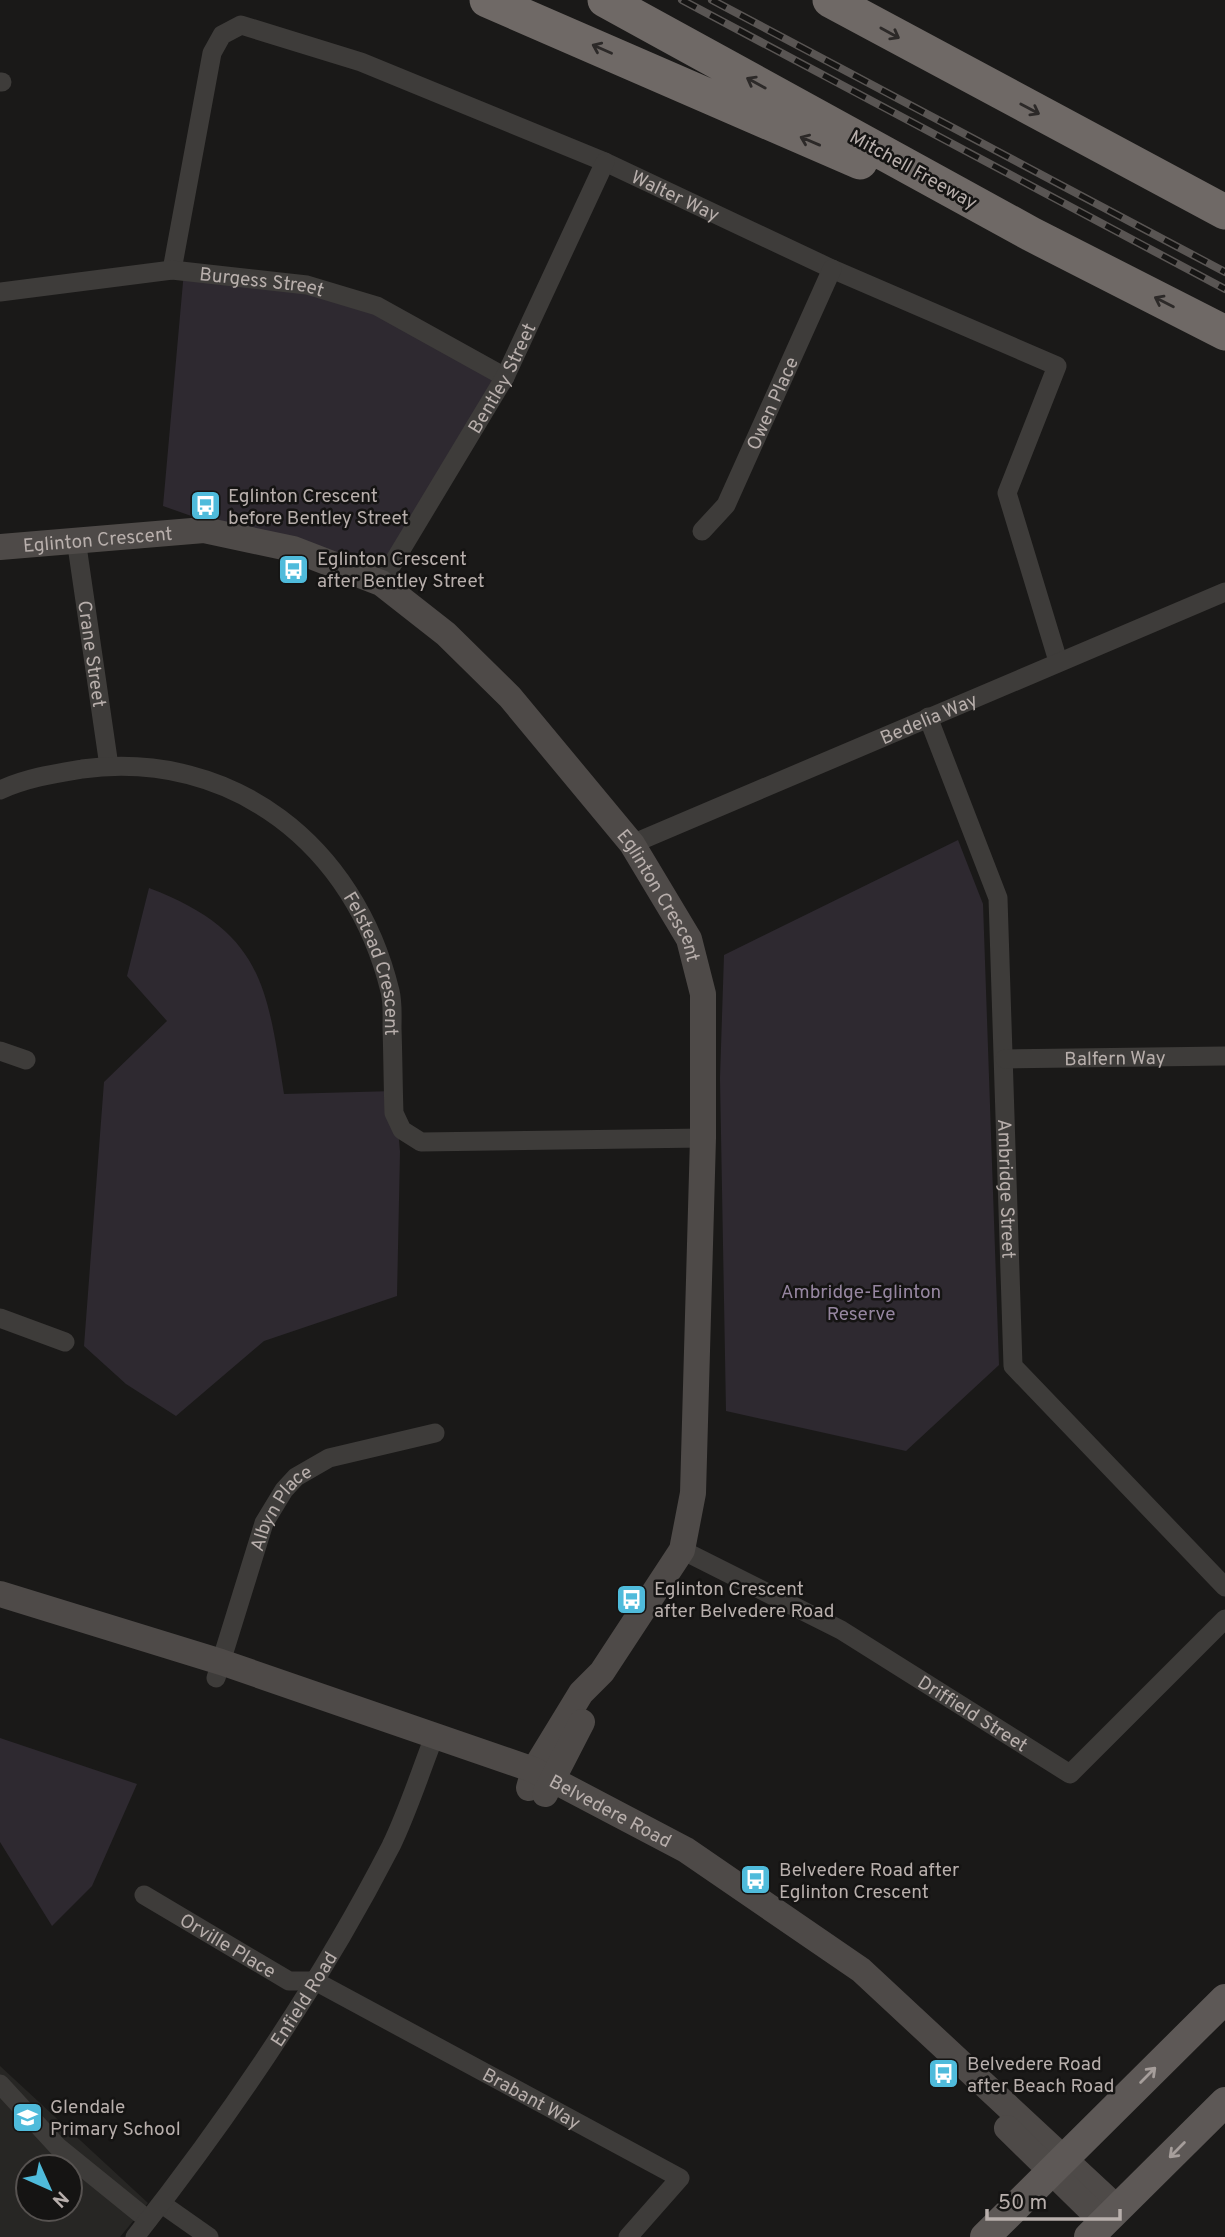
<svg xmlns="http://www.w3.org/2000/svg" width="1225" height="2237" font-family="Overpass,sans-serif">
<rect width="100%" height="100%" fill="#1a1918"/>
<!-- built -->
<path fill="#272624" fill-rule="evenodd" d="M0,2066L148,2203L120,2237H0ZM28,2167H70V2209H28Z"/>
<!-- green -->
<path fill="#2e2930" d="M184,271L307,285L386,311L505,377L381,583L163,506Z
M958,840L983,904L999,1365L906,1451L726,1411L720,1078L724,955Z
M149,888C262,931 267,985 284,1094L395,1091L400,1152L397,1296L264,1341L176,1416L126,1384L84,1346L104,1082L167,1021L127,976Z
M0,1738L137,1784L92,1886L52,1926L0,1842Z"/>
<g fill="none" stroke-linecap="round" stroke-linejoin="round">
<!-- street -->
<g stroke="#3e3c3a" stroke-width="19">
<path d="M0,82H2"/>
<path id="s1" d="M172,270L212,53L222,35L241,25L361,62L605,162L832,269L1057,366L1007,493L1058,661"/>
<path id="s2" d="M0,292L172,270L307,285L377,306L505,377"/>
<path id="s3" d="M702,531L726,505L832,269"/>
<path id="s4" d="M76,539L109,766"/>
<path id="s5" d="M381,583L505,377L605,162"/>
<path id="s6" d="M928,717L998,898L1013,1366L1225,1587"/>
<path id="s7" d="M0,790C27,778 52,774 82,769C233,749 355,846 390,991C393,1003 392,1016 392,1028C393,1057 393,1085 394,1113L402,1130L421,1142L703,1138"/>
<path id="s8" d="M632,844L1225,592"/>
<path d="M0,1051L26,1060"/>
<path id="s9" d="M1005,1059L1225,1056"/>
<path d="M0,1318L65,1342"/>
<path id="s10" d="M682,1550L841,1630L1070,1774L1225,1619"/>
<path id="s11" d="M216,1678L264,1523L284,1490L296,1477L329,1458L435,1433"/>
<path id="s12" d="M144,1895L289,1981H315L680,2178L628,2237"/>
<path d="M0,2084L58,2147L148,2220"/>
<path d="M162,2204L209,2237"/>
<path id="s13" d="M135,2237C231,2115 320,1984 391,1846C408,1811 420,1773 434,1737"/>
</g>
<!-- secondary -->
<g stroke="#4e4a48" stroke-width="26">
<path id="s14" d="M0,547L204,530L293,549L381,583L446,634L510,697L632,844L689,939L703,994V1138L693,1493L682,1550L602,1672L581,1693L534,1770L529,1788"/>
<path id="s15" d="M0,1594L221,1662L534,1770L686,1850L861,1970L1118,2209"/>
<path d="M545,1794L582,1722"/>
<path d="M1007,2128L1104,2223"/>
</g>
<!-- primary -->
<path stroke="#5d5856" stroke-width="30" d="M985,2237L1225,1999
M1089,2237L1225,2102"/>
<!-- highway -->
<path stroke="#6f6966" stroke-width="35" d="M487,0L860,162
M605,0L1031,234L1225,333
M830,0L1225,212"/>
<defs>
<path id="rail" d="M682,0L1225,289
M712,0L1225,272"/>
</defs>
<!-- rail casing -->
<use href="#rail" stroke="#595553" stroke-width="8"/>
<!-- rail -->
<use href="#rail" stroke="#151413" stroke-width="5" stroke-dasharray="16" stroke-linecap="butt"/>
</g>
<!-- one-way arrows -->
<defs><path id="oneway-shaft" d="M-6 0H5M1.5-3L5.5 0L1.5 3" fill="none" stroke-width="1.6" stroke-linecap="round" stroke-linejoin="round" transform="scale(1.75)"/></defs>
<g stroke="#2c2928">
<use href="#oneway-shaft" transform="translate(890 33) rotate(29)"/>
<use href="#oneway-shaft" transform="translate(602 49) rotate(-156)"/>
<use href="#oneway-shaft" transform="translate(756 83) rotate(-151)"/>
<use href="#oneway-shaft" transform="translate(1030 109) rotate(28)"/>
<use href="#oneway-shaft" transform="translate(810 141) rotate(-157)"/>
<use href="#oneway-shaft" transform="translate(1164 302) rotate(-153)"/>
</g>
<g stroke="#a69e9b">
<use href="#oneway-shaft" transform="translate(1148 2075) rotate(-45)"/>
<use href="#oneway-shaft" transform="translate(1177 2150) rotate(135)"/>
</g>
<!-- icons -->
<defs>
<symbol id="bus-square" viewBox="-11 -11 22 22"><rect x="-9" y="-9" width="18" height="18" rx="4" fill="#4fbbdb" stroke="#151413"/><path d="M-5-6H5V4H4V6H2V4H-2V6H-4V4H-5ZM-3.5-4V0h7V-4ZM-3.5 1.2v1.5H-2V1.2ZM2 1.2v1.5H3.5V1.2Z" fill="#fff"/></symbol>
<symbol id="school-square" viewBox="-11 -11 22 22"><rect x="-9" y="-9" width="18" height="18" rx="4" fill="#4fbbdb" stroke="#151413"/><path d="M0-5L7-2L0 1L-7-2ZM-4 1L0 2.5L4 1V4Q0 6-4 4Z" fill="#fff"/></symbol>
</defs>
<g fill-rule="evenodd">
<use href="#bus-square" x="188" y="488" width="35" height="35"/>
<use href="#bus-square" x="276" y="552" width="35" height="35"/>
<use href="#bus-square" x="614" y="1582" width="35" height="35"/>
<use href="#bus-square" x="738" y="1862" width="35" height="35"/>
<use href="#bus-square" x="926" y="2056" width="35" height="35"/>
<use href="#school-square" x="10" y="2100" width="35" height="35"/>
</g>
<g text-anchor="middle" stroke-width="5" stroke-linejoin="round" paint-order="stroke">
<!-- street labels -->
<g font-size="19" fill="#b8afac" stroke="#151413">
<text transform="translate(914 169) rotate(29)" y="7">Mitchell Freeway</text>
<text dy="7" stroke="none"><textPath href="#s1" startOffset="730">Walter Way</textPath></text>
<text dy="7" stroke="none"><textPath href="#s2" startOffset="264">Burgess Street</textPath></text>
<text dy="7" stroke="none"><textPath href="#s5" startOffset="238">Bentley Street</textPath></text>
<text dy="7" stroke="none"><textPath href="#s3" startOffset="147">Owen Place</textPath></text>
<text dy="7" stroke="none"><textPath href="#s14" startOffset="98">Eglinton Crescent</textPath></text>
<text dy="7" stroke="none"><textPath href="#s4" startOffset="116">Crane Street</textPath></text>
<text dy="7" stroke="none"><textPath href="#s8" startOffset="322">Bedelia Way</textPath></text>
<text dy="7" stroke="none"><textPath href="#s14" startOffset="812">Eglinton Crescent</textPath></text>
<text dy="7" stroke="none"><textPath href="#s7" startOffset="472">Felstead Crescent</textPath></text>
<text dy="7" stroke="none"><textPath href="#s9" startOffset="110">Balfern Way</textPath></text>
<text dy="7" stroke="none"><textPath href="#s6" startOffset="485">Ambridge Street</textPath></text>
<text dy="7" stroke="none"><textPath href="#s11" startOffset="184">Albyn Place</textPath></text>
<text dy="7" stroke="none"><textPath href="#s10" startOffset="334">Driffield Street</textPath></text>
<text dy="7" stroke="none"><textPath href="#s15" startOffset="649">Belvedere Road</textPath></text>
<text dy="7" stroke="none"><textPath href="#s12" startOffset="98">Orville Place</textPath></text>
<text dy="7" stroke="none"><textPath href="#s13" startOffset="292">Enfield Road</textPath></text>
<text dy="7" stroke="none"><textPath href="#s12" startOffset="441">Brabant Way</textPath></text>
</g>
<!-- poi labels -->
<g font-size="19" fill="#b8afac" stroke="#151413" text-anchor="start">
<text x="228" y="502">Eglinton Crescent<tspan x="228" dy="22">before Bentley Street</tspan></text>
<text x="317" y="565">Eglinton Crescent<tspan x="317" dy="22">after Bentley Street</tspan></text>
<text x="654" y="1595">Eglinton Crescent<tspan x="654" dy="22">after Belvedere Road</tspan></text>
<text x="779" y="1876">Belvedere Road after<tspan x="779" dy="22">Eglinton Crescent</tspan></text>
<text x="967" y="2070">Belvedere Road<tspan x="967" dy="22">after Beach Road</tspan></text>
<text x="50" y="2113">Glendale<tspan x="50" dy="22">Primary School</tspan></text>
</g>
<!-- park labels -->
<g font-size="19" fill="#9686a0" stroke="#151413">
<text x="861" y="1298">Ambridge-Eglinton<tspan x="861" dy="22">Reserve</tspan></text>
</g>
</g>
<!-- north arrow -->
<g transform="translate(49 2188) rotate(135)"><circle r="33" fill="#151413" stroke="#565250" stroke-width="2"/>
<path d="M0-5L12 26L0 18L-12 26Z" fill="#4fbbdb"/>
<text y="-10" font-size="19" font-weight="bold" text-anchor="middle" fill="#b8afac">N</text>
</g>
<!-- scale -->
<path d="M987 2209v10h133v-10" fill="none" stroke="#b8afac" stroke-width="3.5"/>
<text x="998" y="2209" font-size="21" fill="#b8afac" stroke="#151413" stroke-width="5" paint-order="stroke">50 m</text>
</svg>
